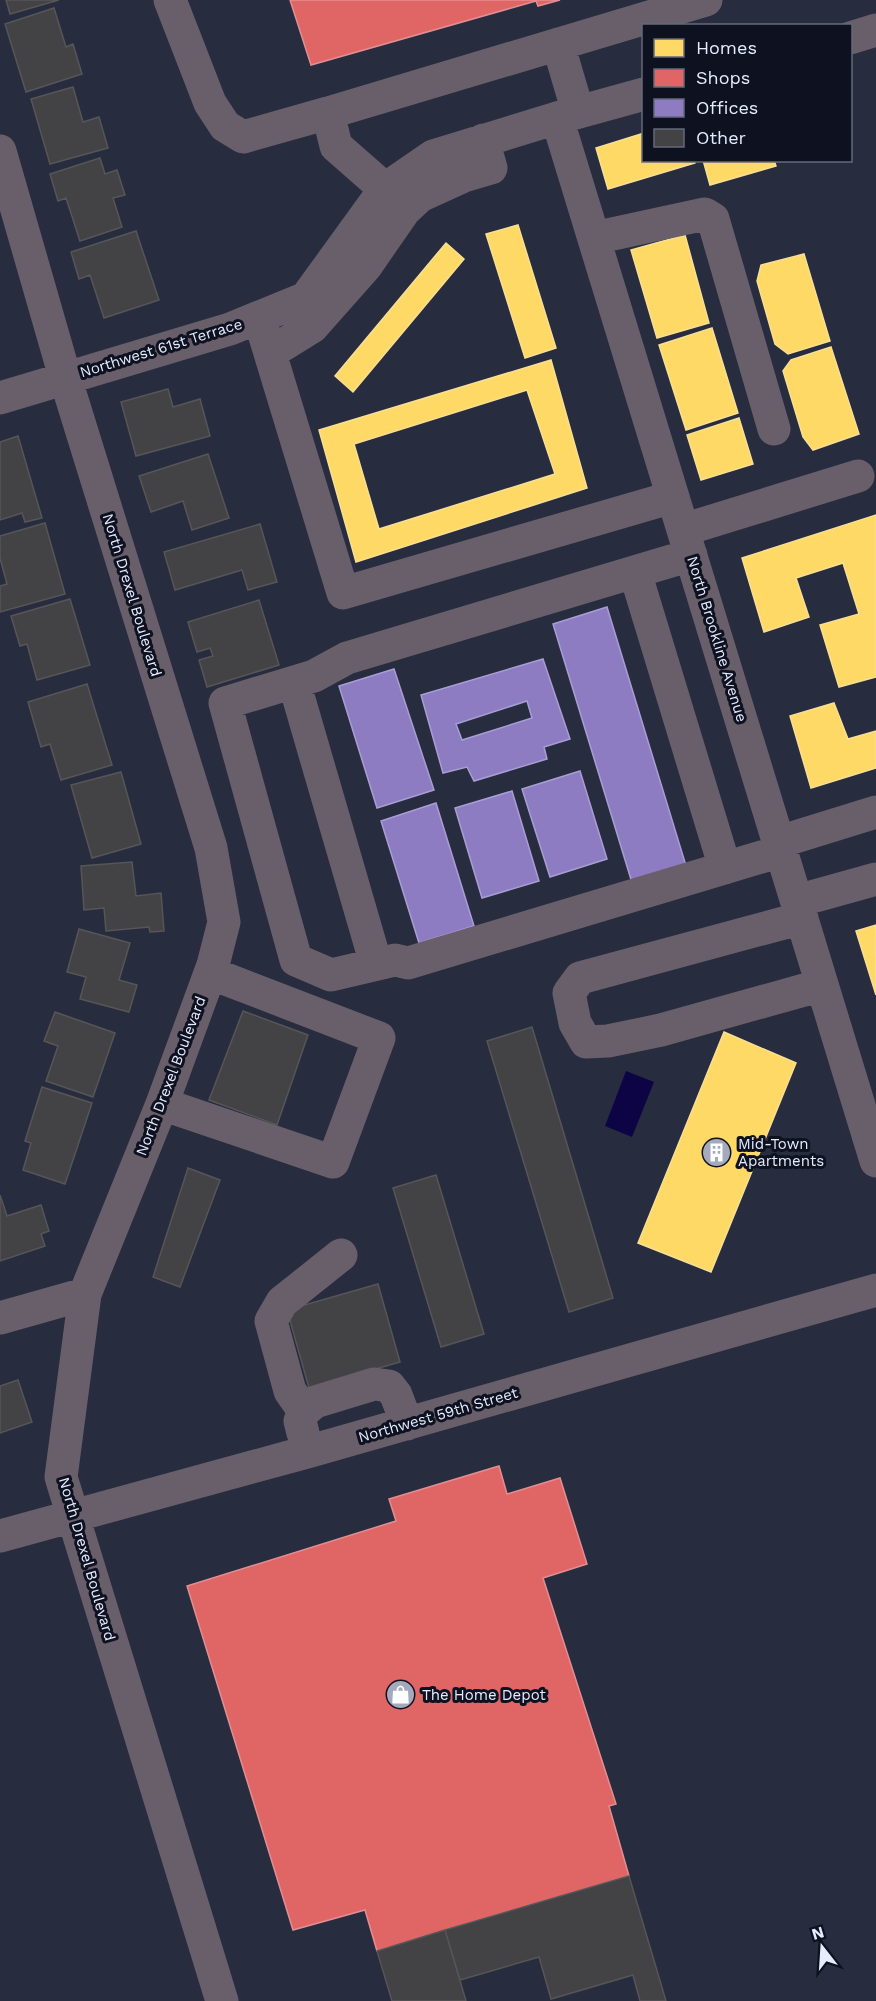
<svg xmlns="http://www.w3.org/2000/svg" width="876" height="2001" font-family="'Work Sans',sans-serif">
<rect width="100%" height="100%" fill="#282c3f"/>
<!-- water -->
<path fill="#0c0445" d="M626,1071L654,1082L632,1137L605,1126Z"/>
<!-- homes -->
<path fill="#ffd966" stroke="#f8df94" stroke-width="1.5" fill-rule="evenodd" d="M644,133V160H695V163L608,189L596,148Z
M703,160H774L776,166L710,185Z
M518,225L556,348L525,358L486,234Z
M685,235L709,323L657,338L631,250Z
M446,243L464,259L353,392L335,376Z
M804,254L830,341L788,354L775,344L757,281L761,265Z
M712,328L738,413L686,430L659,345Z
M831,347L859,434L813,450L803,437L783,371L791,360Z
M551,360L587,488L356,562L319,430ZM527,390L555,474L379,529L354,444Z
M739,418L753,464L701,480L687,435Z
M876,515V677L839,687L820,625L859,614L843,563L796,578L809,617L764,632L742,558Z
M834,703L848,739L876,731V768L811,788L790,716Z
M876,925V995L856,931Z
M724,1032L796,1063L711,1272L638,1243Z"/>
<!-- shops -->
<path fill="#e06666" stroke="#e28e94" stroke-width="1.5" d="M290,0H560L538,6L536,1L311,65Z
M499,1466L507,1494L560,1478L587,1564L543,1578L616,1804L609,1806L629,1876L377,1951L365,1910L293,1930L187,1586L396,1521L389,1499Z"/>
<!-- offices -->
<path fill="#8e7cc3" stroke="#a89ed5" stroke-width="1.5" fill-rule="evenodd" d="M607,607L687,869L633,886L553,624Z
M543,659L570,739L544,747L547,759L474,781L467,767L443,773L421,695ZM527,701L532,718L462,740L456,724Z
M394,669L434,790L377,808L339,686Z
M580,771L607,859L550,877L522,789Z
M512,791L539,881L482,898L455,808Z
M436,803L474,926L419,943L381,821Z"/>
<!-- building -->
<path fill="#434346" stroke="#565658" stroke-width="1.5" d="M6,0H59L10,14Z
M54,8L66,47L73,44L82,74L26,92L5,24Z
M73,87L83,122L99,117L108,148L50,164L31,99Z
M100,158L105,174L117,170L125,195L113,198L122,227L80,241L66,198L58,201L50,174Z
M136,231L159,300L104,318L90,275L79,279L71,252Z
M168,389L173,407L200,399L210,436L136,456L121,402Z
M18,436L42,518L25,522L22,513L0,520V442Z
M208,454L229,518L192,530L183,501L151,512L139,476Z
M45,523L65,594L0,612V586L7,584L0,558V536Z
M260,524L277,582L248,590L242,570L175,590L164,552Z
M70,599L90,665L37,680L27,644L20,646L11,616Z
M259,600L279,665L207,687L199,660L213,656L210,648L197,652L188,622Z
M87,684L112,765L61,780L50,744L41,747L28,702Z
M121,772L141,844L92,858L71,785Z
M132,862L136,896L161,893L164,931L150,932L149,927L106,931L104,908L84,910L81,866Z
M79,929L130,943L119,980L137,985L129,1012L80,999L86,977L67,972Z
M243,1011L308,1035L277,1125L209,1100Z
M55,1012L115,1033L93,1097L46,1081L58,1046L44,1041Z
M532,1027L613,1298L569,1312L487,1041Z
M42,1087L92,1103L65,1184L23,1170L31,1143L25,1141Z
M188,1168L220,1180L180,1287L153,1277Z
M436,1175L484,1334L441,1347L393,1188Z
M0,1195L7,1216L41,1205L49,1231L41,1234L45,1246L0,1261Z
M378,1284L400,1362L309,1388L287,1310Z
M18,1380L32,1422L0,1433V1386Z
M629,1876L666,2001H640L633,1975L551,1999L539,1957L460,1980L445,1930Z
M445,1930L466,2001H392L377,1951Z"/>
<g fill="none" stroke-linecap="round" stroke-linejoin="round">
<!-- minor -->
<path stroke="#695f6b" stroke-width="33" d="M170,0L210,103L225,126L243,137L328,113L336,146L385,189
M850,38L876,30
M558,44L578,112
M328,113L706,0
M557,118L876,1161
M0,151L65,377L211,848L224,922L213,965L162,1104L85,1294L61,1477L222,2001
M594,238L705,214L713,219L774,429
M259,317L343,593L673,497
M270,353L312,327L366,266L404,211L420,196L464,176L491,168L483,140
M0,398L230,329L306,298L385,189L433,156L557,118L644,94
M683,530L858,476
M691,555L347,658L314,676L225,703L296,960L331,975L395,960L408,963L781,851
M635,572L725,868
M294,682L376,964
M779,842L876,812
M797,901L876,879
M802,918L580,978L569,993L575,1023L586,1042L608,1041L661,1030L822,985
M162,1104L333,1162L379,1038L210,973
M0,1318L85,1294
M304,1411L290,1391L271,1321L282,1302L341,1255
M303,1433L300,1421L304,1411L315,1402L374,1384L389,1386L396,1395L407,1424
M0,1536L307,1452L876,1290"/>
</g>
<!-- icons -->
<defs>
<symbol id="building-disc" viewBox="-11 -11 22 22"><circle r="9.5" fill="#a4a9bb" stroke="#0d1120"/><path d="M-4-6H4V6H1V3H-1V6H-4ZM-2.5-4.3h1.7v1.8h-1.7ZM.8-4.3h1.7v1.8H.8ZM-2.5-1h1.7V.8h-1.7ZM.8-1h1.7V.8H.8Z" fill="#fff"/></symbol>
<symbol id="shop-disc" viewBox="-11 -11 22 22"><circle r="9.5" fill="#a4a9bb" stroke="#0d1120"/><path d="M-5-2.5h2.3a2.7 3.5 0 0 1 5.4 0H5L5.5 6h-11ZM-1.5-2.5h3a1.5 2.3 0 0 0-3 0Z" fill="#fff"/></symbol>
</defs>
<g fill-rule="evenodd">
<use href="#building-disc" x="700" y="1136" width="33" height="33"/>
<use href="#shop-disc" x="384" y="1678" width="33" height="33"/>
</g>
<g text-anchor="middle" stroke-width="6" stroke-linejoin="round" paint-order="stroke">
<!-- street labels -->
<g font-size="15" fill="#e6ecfe" stroke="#0d1120">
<text transform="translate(161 348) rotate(-17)" y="5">Northwest 61st Terrace</text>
<text transform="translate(132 595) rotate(73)" y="5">North Drexel Boulevard</text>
<text transform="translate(717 639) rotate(73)" y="5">North Brookline Avenue</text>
<text transform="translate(171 1076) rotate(-69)" y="5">North Drexel Boulevard</text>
<text transform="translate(438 1415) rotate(-16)" y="5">Northwest 59th Street</text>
<text transform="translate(87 1559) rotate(74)" y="5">North Drexel Boulevard</text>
</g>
<!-- poi labels -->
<g font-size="15" fill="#e6ecfe" stroke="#0d1120" text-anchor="start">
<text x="738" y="1149">Mid-Town<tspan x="738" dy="17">Apartments</tspan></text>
<text x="422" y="1700">The Home Depot</text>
</g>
</g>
<!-- legend -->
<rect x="642" y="24" width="210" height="138" fill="#0d1120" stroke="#646979" stroke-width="1.5"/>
<rect x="654" y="39" width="30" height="18" fill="#ffd966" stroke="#646979" stroke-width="1.5"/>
<text x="696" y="54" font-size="18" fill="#e6ecfe">Homes</text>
<rect x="654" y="69" width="30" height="18" fill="#e06666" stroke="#646979" stroke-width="1.5"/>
<text x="696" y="84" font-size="18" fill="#e6ecfe">Shops</text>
<rect x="654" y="99" width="30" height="18" fill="#8e7cc3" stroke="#646979" stroke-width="1.5"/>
<text x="696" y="114" font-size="18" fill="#e6ecfe">Offices</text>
<rect x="654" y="129" width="30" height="18" fill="#434346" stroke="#646979" stroke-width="1.5"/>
<text x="696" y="144" font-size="18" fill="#e6ecfe">Other</text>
<!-- north arrow -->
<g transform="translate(822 1947) rotate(343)" stroke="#0d1120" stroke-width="4.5" paint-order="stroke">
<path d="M0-4.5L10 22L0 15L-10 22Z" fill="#e6ecfe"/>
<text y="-9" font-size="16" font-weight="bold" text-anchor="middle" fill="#e6ecfe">N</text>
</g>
</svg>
